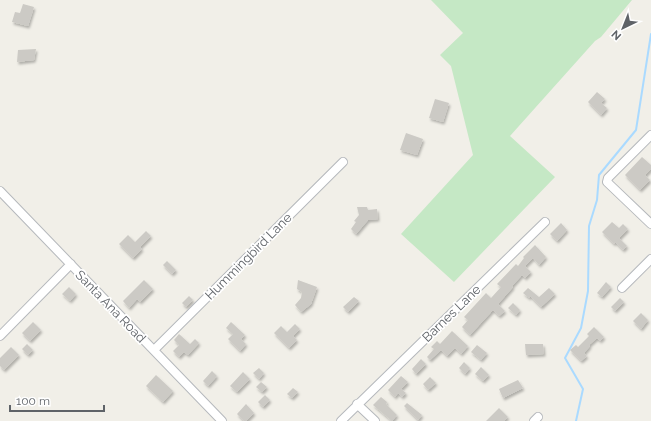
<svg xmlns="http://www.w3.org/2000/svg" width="651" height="421" font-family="Raleway,sans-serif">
<defs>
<filter id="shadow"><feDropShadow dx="1.5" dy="2.5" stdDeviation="1" flood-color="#0004"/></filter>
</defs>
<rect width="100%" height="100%" fill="#f1efe8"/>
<!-- green -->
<path fill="#c5e8c5" d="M431,0H632L601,37L595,41L510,136L555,177L454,282L401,234L473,155L451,66L440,55L463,33Z"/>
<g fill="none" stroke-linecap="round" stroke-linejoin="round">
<!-- stream -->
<path stroke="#aadaff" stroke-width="2" d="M576,421L583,389L565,358L581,328L588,291L589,226L597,200L599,175L636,130L651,34"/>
</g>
<!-- building -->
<path fill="#cccac5" filter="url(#shadow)" d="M23,4L34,7L28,26L12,22L15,12L20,13Z
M36,49L34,60L17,62L18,50Z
M597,92L605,99L601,103L607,108L601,115L588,102Z
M435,99L449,103L443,122L429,118Z
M406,133L423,139L417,155L400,150Z
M642,157L651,165V169L645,175L650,180L640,190L625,175Z
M357,207H367L368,210L377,209L378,219L368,220L356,234L351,229L356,222L354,221L359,215Z
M612,222L619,228L623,224L628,229L619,238L627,246L623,250L615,242L614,244L602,232Z
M561,223L567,230L557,241L550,234Z
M146,231L151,236L140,247L142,249L133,258L119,244L128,235L135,242Z
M535,245L546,257L539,265L533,258L525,266L531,272L525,278L522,275L512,286L513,287L498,304L505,311L499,316L493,310L470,335L462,327L468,320L464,317L486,293L491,298L501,287L497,284L516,264L518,266L524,258L523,257Z
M167,261L176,270L172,274L163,265Z
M144,280L153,289L140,302L137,299L129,308L123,301Z
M298,280L317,287L311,304L301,312L295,305L301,298L302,292L297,289Z
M606,282L611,287L602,297L597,293Z
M69,287L76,294L70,301L62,294Z
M528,288L539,297L549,288L555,294L541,307L530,296L529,298L523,293Z
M189,296L193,300L186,307L182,303Z
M354,297L359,301L348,312L343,307Z
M620,298L624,302L615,311L611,307Z
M513,303L520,310L516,315L508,308Z
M641,313L648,320L641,329L633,321Z
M33,322L41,330L30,341L22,333Z
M231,322L245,335L241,339L246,344L240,351L228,339L233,334L226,328Z
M295,324L300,329L293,336L297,340L289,348L274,333L281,326L287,332Z
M594,327L604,337L600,341L597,338L589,345L590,346L584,353L587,356L581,361L570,350L576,345L578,347L589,336L587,334Z
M452,331L468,346L461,354L455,348L447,356L441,350L430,360L427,357L434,349L431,347L437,341L440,344Z
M179,334L190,344L195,339L199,343L188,355L184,352L179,357L173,351L179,345L174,340Z
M27,344L33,350L28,355L22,349Z
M525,344H543L544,354L526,355Z
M477,345L487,353L481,360L471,352Z
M11,347L19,355L4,370L0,366V358Z
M421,359L426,364L416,374L412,369Z
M464,362L470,368L465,374L459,368Z
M481,367L489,375L483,381L475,374Z
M259,368L264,373L259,379L253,373Z
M212,371L217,376L208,386L203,381Z
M243,372L250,379L237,392L230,386Z
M156,375L173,391L163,402L146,386Z
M401,376L408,382L401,389L406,393L402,397L398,393L395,397L388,390Z
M430,377L436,383L428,390L423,384Z
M518,380L523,388L503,398L499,389Z
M261,382L267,387L262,392L256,387Z
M293,388L298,392L292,398L287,394Z
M265,395L270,400L263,407L258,402Z
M381,397L387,402L386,404L397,415L392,421L373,405Z
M407,403L422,415L418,420L404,406Z
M246,404L254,413L246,421H244L237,414Z
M499,408L508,417L504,421H486Z"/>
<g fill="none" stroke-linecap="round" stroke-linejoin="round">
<defs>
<path id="minor" d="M651,135L608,178L607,182L651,224
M0,191L222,421
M622,288L651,259
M0,336L71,264
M154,350L343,162
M357,404L375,421
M341,421L545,222
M534,421L538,417"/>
</defs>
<!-- minor casing -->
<use href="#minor" stroke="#b5b8bc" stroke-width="10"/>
<!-- minor -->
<use href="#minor" stroke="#fff" stroke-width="8"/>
</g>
<g text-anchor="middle" stroke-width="3.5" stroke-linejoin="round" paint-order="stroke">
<!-- street labels -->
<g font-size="13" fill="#5f6368" stroke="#fff">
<text transform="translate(248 256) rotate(-45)" y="5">Hummingbird Lane</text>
<text transform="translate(111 306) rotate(46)" y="5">Santa Ana Road</text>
<text transform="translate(451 313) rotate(-44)" y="5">Barnes Lane</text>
</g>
</g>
<!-- north arrow -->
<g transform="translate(623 28) rotate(223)" stroke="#ffffff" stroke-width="3" paint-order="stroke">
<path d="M0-3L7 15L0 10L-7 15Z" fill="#5f6368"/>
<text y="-6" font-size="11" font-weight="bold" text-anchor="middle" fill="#5f6368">N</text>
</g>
<!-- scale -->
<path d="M10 405v6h94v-6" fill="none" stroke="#5f6368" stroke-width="2"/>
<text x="16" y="405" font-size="12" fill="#5f6368" stroke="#ffffff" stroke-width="3" paint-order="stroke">100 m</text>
</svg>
